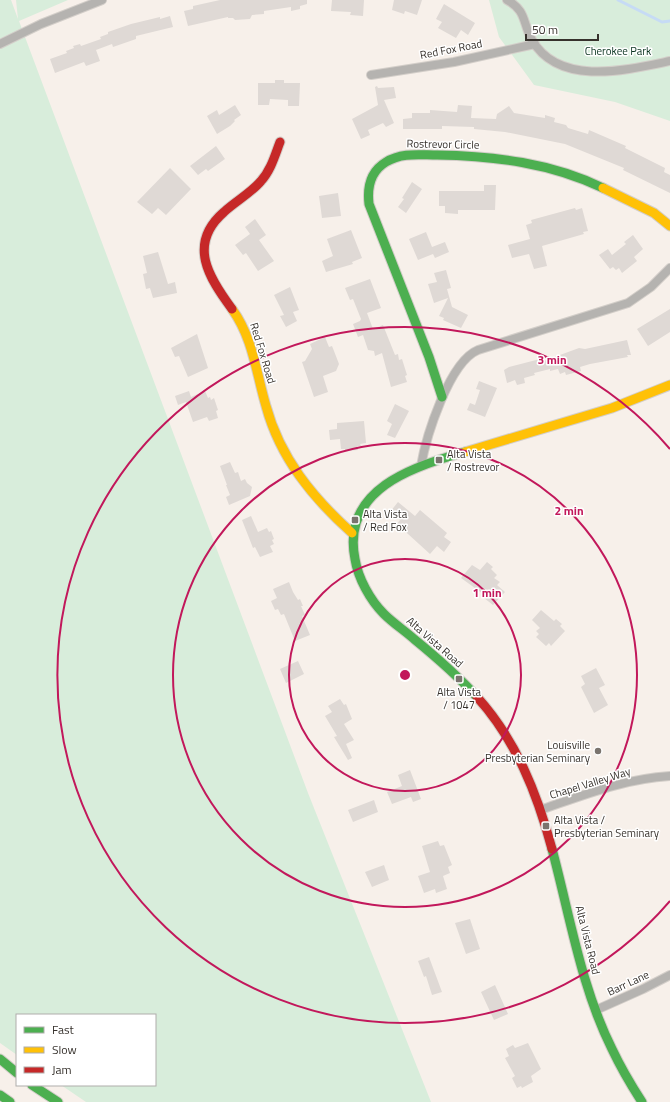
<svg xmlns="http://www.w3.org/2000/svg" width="670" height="1102" font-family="'Titillium Web',sans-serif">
<rect width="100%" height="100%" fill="#f7f0ea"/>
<!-- green -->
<path fill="#d8eddb" d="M0,0H11L18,19L16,0H68L19,21L308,793L431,1102H86L61,1085H155V1015H17V1055L0,1043Z
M489,0H670V121L615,102L534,85L499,37Z"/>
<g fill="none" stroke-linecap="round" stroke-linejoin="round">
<!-- stream -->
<path stroke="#c6dbf5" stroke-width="3" d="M618,0L662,22L670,21"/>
</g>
<!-- building -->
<path fill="#dfd9d5" d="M220,0H307V4L300,6V9L291,11V7L264,11V14L252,15L250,19L235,20L233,18H228V17L188,26L184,11L193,9V6Z
M332,0H364L363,16L350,15L351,12L331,11Z
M394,0H422L417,15L405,11L404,14L392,10Z
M444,4L475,23L468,35L461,30L456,38L438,28L442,22L436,19Z
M170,16L173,27L136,36V39L113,47L112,44L96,50L100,61L86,66L84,62L55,73L50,59L67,53L66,51L74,48L73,46L80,44L81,46L101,39L100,37L108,34V32L131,24L160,17V19Z
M275,80H284V83H300L299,106H288V100L270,99L269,105H258V83H275Z
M377,86L378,88L394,87L396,98L384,100L394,123L386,127L383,123L368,130L370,135L361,139L352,119L378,105L375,87Z
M235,105L241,115L234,120L235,121L230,126L217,134L207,116L217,110L219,115Z
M458,105L472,106L471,118L496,119L497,114L509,106L514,113L545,118V115L555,118L554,122L566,125L568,128L588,134L589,130L626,146L625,148L665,168L664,172L670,175V193L623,170L624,168L565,144L505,132L474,129V127L442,126V129H403V119L412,118V113H430V110L457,112Z
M216,146L225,159L208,171L206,169L198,175L190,166Z
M170,168L191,189L166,215L158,208L152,214L137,202Z
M412,182L422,189L406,213L398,207L404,199L402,198Z
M484,185H496L495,210H458V214L445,213V206H439V191H484Z
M338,193L341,216L322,218L319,196Z
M575,208L576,210L582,208L588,231L583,232L584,234L542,246L547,266L534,269L529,254L512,258L508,245L530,239L526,225L532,223L531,220Z
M255,219L266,235L259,240L274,261L258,271L246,253L243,255L235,245L250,234L245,227Z
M351,230L362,258L352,262L353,264L326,272L322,261L333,256L327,239Z
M426,232L432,247L445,242L449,252L435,258L433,254L418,260L409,239Z
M633,235L643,249L634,257L637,261L622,273L619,268L616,270L613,267L610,269L599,255L608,249L612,255L626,244L624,242Z
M158,252L168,284L175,282L177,293L153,298L150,288L146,289L143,274L147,273L143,256Z
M446,270L451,288L447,289L452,307L468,315L461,328L443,320L444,318L439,316L448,298L434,303L428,284L437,282L434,273Z
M370,279L381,308L367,313L373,329L383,325L395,355L398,354L399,360L402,359L407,375L405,376L407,382L391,387L382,353L375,356L374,351L368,350L363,335L358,337L353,324L360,321L361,319L353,299L350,300L345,288Z
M290,287L299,310L293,312L297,321L286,327L280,316L284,315L274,295Z
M670,309V332L648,346L637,329Z
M197,334L208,368L188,377L179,356L175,357L171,348Z
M325,337L329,347L332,346L334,351L339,364L336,371L323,376L328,392L314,397L302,362L305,361L312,349L310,344Z
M627,340L631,355H627L628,357L590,364L580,367L581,371L566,375L565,372L560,374L558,369L550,371V369L534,373L535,375L524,378L525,383L517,385L515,380L507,383L504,370L509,367L540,359L541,362L579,348L585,349Z
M479,381L497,388L485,417L467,410L470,403L475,405L480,390L476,389Z
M189,391L191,397L205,391L208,398L210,397L211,400L214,398L218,410L216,411L218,418L209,421L207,417L193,422L186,402L178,405L175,396Z
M395,404L409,411L395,438L387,435L392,424L387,421Z
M364,421L366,443L360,444L361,446H357L358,450L345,451V449H341L340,439L330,440L329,430L337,429V423Z
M230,462L235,473L238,472L241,481L245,479L247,483L252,487L250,496L229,505L226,497L230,495L226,485H227L220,466Z
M398,502L415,516L420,510L447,533L444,537L451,542L444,552L437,546L430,554L397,524L400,520L390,512Z
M251,516L258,532L267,528L269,532L271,531L274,539L272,540L274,544L270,546L273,552L260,557L255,547L253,548L242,520Z
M487,562L493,567L491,569L497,575L494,578L500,582L497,585L505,592L493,605L484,598L486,596L461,578L472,565L480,570Z
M289,582L293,592L298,600L300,599L303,606H301L305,615L302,616L310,635L295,641L284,614L281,615L278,609L275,610L271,601L277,598L273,589Z
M541,610L554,621L556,619L562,624L560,626L565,631L551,646L549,643L546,646L536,637L539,634L536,631L540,628L532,620Z
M298,661L304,674L286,683L280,669Z
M596,668L605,685L599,688L608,705L594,713L581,687L585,684L581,676Z
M340,699L344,705L346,704L352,719L344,724L354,740L346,744L352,758L348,760L334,737L337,736L325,716L332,712L328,706Z
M410,770L421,799L413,802L411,797L392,804L387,792L402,786L398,775Z
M374,800L378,812L353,822L348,810Z
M438,841L440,846L444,845L452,865L448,867L450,873L443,876L447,889L436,893L435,889L424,893L418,876L430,872L422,846Z
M384,865L389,880L372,887L365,872Z
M470,919L480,949L466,954L455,923Z
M429,957L442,992L432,995L426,976L424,977L418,961Z
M495,985L508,1014L494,1020L481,992Z
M528,1043L541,1069L531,1076L533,1082L522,1088L521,1086L517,1088L512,1078L515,1076L505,1058L509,1056L506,1049L513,1045L515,1048Z"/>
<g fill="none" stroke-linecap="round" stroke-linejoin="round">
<defs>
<path id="street" d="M507,0C527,11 522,22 532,40C559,87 627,70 670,61
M0,44L41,24L102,0
M371,75L454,62L535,44
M421,466C426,437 449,362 478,350L628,303L651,287L670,268
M540,810C584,795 623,779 670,776
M596,1010L643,989L670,975"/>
<path id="fast" d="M442,397L429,357L369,204C367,187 371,171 386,162C402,152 420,155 437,155C495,156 551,163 603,188
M465,452C413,466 341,490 355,559C358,578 370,600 384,614C393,623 405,631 414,639C436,657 458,676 477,697
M552,849C570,916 581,987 612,1049C621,1068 631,1085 642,1102
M0,1059L17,1073
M32,1085L58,1102
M0,1095L10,1102"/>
<path id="slow" d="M603,188L654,213L670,226
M232,309C253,338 256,372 266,406C280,458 313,498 352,533
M465,452L612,408L670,385"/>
<path id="jam" d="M232,309C209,278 187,244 224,212C236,201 251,193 261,181C271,170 275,155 280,142
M477,697C516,740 537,793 552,849"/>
</defs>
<!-- street casing -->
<use href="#street" stroke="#d3cec9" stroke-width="10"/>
<!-- fast casing -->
<use href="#fast" stroke="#d3cec9" stroke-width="11"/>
<!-- slow casing -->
<use href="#slow" stroke="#d3cec9" stroke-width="11"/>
<!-- jam casing -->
<use href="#jam" stroke="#d3cec9" stroke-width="11"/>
<!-- street -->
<use href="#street" stroke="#b5b3b0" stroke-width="8"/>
<!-- fast -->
<use href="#fast" stroke="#4caf50" stroke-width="9"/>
<!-- slow -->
<use href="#slow" stroke="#ffc107" stroke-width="9"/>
<!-- jam -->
<use href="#jam" stroke="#c62828" stroke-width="9"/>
</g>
<!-- distance rings -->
<g fill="none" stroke="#c2185b" stroke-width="2">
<circle cx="405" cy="675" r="116"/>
<circle cx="405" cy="675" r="232"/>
<path d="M670 901A348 348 0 1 1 670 449"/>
</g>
<!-- markers -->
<g fill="#7a746e" stroke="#fff" stroke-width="1.5">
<rect x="435" y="456" width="8" height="8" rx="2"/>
<rect x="351" y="516" width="8" height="8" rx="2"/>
<rect x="455" y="675" width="8" height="8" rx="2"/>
<circle cx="598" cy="751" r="4"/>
<rect x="542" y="822" width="8" height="8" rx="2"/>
</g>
<g text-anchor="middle" stroke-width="3" stroke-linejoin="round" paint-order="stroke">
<!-- street labels -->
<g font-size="11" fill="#36312c" stroke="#fff">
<text transform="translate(451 49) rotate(-11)" y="4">Red Fox Road</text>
<text transform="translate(443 144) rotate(1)" y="4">Rostrevor Circle</text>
<text transform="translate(263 353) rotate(73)" y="4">Red Fox Road</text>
<text transform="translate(435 642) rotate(41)" y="4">Alta Vista Road</text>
<text transform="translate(590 783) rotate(-17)" y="4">Chapel Valley Way</text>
<text transform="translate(588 940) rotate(76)" y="4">Alta Vista Road</text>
<text transform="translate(628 983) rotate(-25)" y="4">Barr Lane</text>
</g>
<!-- park labels -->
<g font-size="11" fill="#08321e" stroke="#fff">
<text x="618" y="55">Cherokee Park</text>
</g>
<!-- poi labels -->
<g font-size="11" fill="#36312c" stroke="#fff" text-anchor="start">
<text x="447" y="458">Alta Vista<tspan x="447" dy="13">/ Rostrevor</tspan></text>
<text x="363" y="518">Alta Vista<tspan x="363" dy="13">/ Red Fox</tspan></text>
<text x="459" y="696" text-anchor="middle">Alta Vista<tspan x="459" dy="13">/ 1047</tspan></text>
<text x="590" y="749" text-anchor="end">Louisville<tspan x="590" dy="13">Presbyterian Seminary</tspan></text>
<text x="554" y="824">Alta Vista /<tspan x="554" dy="13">Presbyterian Seminary</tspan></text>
</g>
</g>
<circle cx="405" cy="675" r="6" fill="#c2185b" stroke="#fff" stroke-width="2"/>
<g font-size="12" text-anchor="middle" font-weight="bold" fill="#c2185b" stroke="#fff" stroke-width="3" stroke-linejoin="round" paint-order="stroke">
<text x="552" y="364">3 min</text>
<text x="569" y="515">2 min</text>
<text x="487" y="597">1 min</text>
</g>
<!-- legend -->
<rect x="16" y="1014" width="140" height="72" fill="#ffffff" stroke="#afadab"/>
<rect x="24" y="1027" width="20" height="6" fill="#4caf50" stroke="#afadab"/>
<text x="52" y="1034" font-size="12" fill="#36312c">Fast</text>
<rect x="24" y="1047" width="20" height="6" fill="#ffc107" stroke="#afadab"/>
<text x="52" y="1054" font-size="12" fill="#36312c">Slow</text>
<rect x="24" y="1067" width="20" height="6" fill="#c62828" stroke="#afadab"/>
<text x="52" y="1074" font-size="12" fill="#36312c">Jam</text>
<!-- scale -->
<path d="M526 34v6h72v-6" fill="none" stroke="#36312c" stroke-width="2"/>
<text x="532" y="34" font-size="12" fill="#36312c" stroke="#ffffff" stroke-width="3" paint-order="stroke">50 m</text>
</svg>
